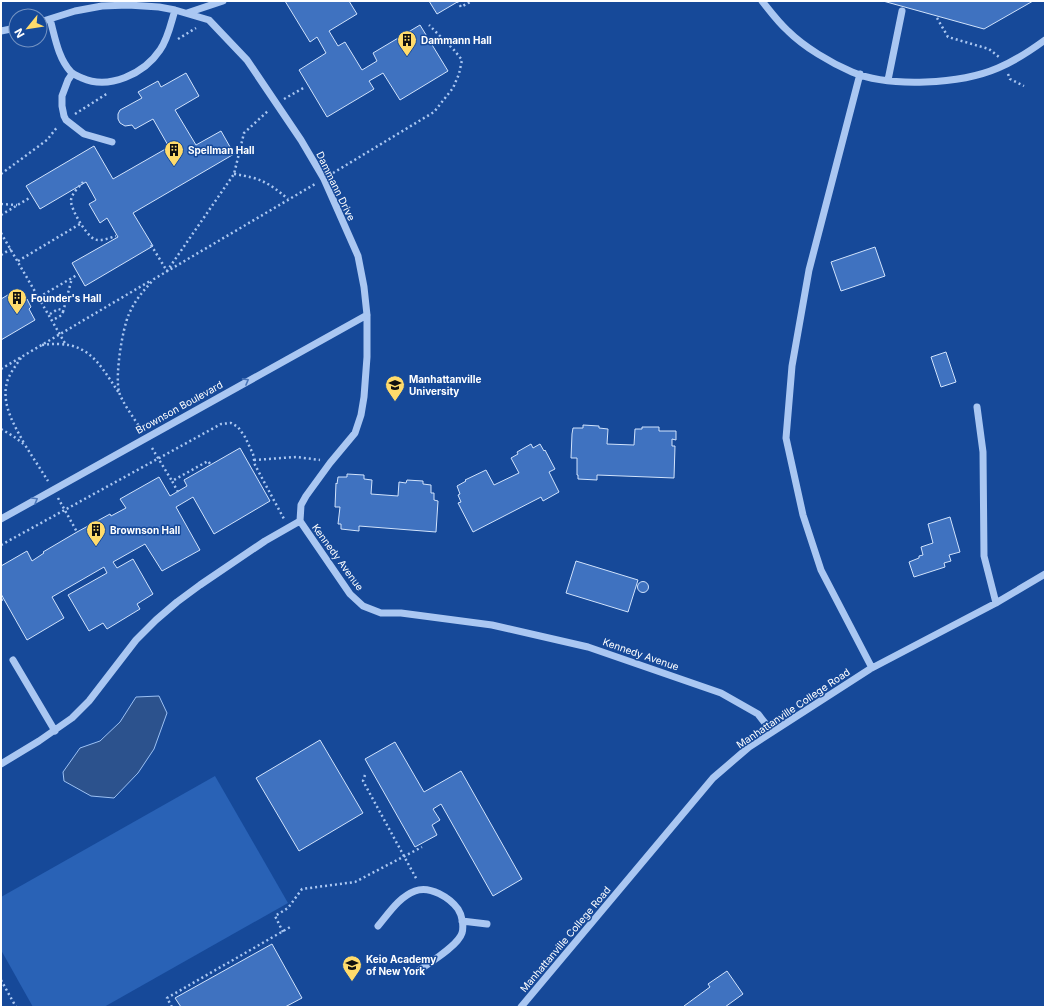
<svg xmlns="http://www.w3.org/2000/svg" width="1046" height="1008" font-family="Inter,sans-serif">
<rect width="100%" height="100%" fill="#164999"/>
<!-- green -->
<path fill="#2962b6" d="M215,776L288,903L104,1007H33L1,950V897Z"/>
<!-- water -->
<path fill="#2c528d" stroke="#9cc1f4" d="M159,696L167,713L154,749L138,773L114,798L91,796L64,781L63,772L80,748L100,741L120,722L136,697Z"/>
<!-- building -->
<path fill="#3f72c0" stroke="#d1e3fc" d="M285,1H349L357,14L329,31L338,46L345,42L362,70L377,61L373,53L420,25L448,71L400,100L383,73L369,81L374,89L327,117L299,70L326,53L317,37L310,42Z
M429,1H459L437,14Z
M883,1H1033L984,29Z
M186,73L199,96L175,110L196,145L221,131L234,154L133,213L153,246L85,286L72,263L118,237L107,218L100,223L89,204L96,200L86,182L40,209L26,186L94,146L113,179L169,147L153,119L135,129L132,125L125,126L120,123L118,119V114L120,110L142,98L138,92L158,81L161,87Z
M875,247L885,276L841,291L831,262Z
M18,289L24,300L27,299L31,307L29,309L35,320L1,340V299Z
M946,352L956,382L941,387L931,357Z
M583,425L599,426V428L608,429L607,444L634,445L635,429H642V427H659V431H676V440L672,439V446H675L674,478L597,475V480L578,479V475H577V458H571L572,434L573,428H583Z
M531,444L533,448L540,444L544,451L545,450L555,469L549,472L559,492L543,501L541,497L473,532L458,503L461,502L458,495L460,494L457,486L466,481L465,480L486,470L494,485L519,473L511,458L518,454L517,452Z
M240,448L270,501L214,534L193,497L176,507L200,550L162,571L145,544L113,562L117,568L133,559L153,594L137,604L140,609L107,629L103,623L89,631L68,595L107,573L104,567L52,597L64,618L27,640L1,594V566L27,551L32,561L44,553L43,552L77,532L110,514L111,516L126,508L120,499L159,477L170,496L187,486L184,480Z
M347,474L364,475V479L372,480L371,494L398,496L399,482L406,483L407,480L423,481V484L431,485V493H434V500L438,501L436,532L359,526V531L341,529V524H338L340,507H335L336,483L337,484L338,477H347Z
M950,517L960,552L949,555L951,561L944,563L945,567L914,577L909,562L919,558V556L923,555L921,547L933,543L928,524Z
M576,561L638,580L628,612L566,593Z
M637.5 587a5.5 5.5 0 1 1 11 0a5.5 5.5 0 1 1-11 0Z
M320,740L363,813L299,851L256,778Z
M395,742L424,792L461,771L522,879L493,896L441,804L433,809L440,820L432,825L437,835L415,847L365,759Z
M272,944L302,998L285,1007H181L175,998Z
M727,971L743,994L725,1007H685L684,1006L710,987L708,984Z"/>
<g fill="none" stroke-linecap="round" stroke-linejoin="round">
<!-- path -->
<path stroke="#aac7f2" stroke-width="2.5" stroke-dasharray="2 3" stroke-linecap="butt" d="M457,1L461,7L472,1
M937,18L948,37L989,49L999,57
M178,39L196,28
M1008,74L1010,79L1024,86
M284,99L305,87
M75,114L108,93
M333,173L434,112L453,88L459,74L462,60L454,50L429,25
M1,174L47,140L58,126
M234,174C260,178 268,182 288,199
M83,182C79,187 72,193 71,200C70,208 86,235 94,239C101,242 109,238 116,236
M1,204L17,205
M1,215L31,197
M1,233L66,345
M151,245L167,271L234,174L244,133L269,110
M1,255L11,249
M18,261L80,224
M39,297L77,275
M63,312L72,278
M50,314L58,309L62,310L63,312L62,315L53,320
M42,345C87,339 97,360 119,393
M21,358C16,365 11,372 8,379C0,402 13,423 24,443
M1,369L150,281
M1,429L13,436L25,445L48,481
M141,429C135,420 122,402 119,392C115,375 122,330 129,314C135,300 144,290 154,279L315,184
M152,448L172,481
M254,460L296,457L320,460
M178,492L172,481L208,461L211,465
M58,498L77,532
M1,545L221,424L231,423L238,427L245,437L253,454L255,465L284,519
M1,600L4,599
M365,775L363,781L417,880
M283,932L275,916L288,908L302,889L355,882L422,847
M1,980L16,1007
M172,1007L167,998L292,926"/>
<!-- minor -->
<path stroke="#aac7f2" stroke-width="7" d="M762,1C770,11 778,22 788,31C804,47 831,63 852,72C890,88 961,84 998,68C1015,61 1030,51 1045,40
M187,13L223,1
M50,19C55,37 58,58 71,72C74,75 78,76 82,78C109,90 144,74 160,50C168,39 171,23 175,10
M40,22L75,11L102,6L128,5L159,7L175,10L209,20L247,60L301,140L324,179L358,256L364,287L367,315V357L364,397L361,415L355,433L330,463L306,496L301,505L300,521
M1,31L16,28
M72,74L68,80L62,96V106L64,116L66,120L84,134L112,142
M860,74L809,270L792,366L786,438L803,515L821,570L872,668
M888,80L902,11
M977,407L983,452L984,556L996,603
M1,519L367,315
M300,521L350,594L363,606L381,613H401L492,625L588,647L721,693L758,714L772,732
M13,660L55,731
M1,764L39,741L72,718L89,701L136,640L156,620L177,602L200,585L265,541L300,521
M462,921L487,924
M378,926C389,913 399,897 415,891C430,885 450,898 458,909C462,915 464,926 462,933C458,946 429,963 418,971
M521,1007L713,778L749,747L870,669L996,603L1045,574"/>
</g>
<!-- one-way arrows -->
<defs><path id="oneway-chevron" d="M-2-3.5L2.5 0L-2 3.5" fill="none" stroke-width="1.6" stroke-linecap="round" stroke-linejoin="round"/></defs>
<g stroke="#4a75b8">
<use href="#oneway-chevron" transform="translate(246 381) rotate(-29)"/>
<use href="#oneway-chevron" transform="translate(35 500) rotate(-30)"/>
</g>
<!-- icons -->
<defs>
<symbol id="building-pin" viewBox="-11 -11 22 30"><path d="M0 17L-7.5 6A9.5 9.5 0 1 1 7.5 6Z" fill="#ffdb6b" stroke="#164999"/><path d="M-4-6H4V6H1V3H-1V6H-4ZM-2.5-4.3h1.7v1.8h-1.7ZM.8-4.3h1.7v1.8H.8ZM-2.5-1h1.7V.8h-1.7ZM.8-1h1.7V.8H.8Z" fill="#111"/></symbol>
<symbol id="university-pin" viewBox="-11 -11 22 30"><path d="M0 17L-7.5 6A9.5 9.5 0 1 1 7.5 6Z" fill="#ffdb6b" stroke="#164999"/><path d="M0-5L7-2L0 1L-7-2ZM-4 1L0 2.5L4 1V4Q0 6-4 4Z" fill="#111"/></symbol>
<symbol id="school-pin" viewBox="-11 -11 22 30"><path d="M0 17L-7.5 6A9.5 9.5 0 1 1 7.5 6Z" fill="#ffdb6b" stroke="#164999"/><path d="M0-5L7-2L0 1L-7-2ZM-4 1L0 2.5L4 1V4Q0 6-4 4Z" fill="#111"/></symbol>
</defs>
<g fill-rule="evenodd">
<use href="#building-pin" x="396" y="29" width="22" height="30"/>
<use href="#building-pin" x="163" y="139" width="22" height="30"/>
<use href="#building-pin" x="6" y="287" width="22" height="30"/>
<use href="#university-pin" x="384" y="374" width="22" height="30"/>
<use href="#building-pin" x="85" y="519" width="22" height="30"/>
<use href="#school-pin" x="341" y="954" width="22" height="30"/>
</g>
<g text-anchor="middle" stroke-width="3" stroke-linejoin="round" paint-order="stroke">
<!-- poi labels -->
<g font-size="10" font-weight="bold" fill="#fff" stroke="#164999" text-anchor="start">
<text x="421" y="44">Dammann Hall</text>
<text x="188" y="154">Spellman Hall</text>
<text x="31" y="302">Founder's Hall</text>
<text x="409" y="383">Manhattanville<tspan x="409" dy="12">University</tspan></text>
<text x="110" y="534">Brownson Hall</text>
<text x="366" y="963">Keio Academy<tspan x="366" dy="12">of New York</tspan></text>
</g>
<!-- street labels -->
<g font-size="10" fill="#fff" stroke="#164999">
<text transform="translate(336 186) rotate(64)" y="4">Dammann Drive</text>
<text transform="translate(179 407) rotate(-29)" y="4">Brownson Boulevard</text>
<text transform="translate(338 557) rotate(54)" y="4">Kennedy Avenue</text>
<text transform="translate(641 654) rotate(19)" y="4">Kennedy Avenue</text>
<text transform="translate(793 708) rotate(-34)" y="4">Manhattanville College Road</text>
<text transform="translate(565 939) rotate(-50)" y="4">Manhattanville College Road</text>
</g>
</g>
<!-- border -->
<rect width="1046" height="1008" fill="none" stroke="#ffffff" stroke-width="4"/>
<!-- north arrow -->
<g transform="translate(28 28) rotate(240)"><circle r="19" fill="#164999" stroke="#7392c2"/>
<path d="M0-3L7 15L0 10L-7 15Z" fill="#ffdb6b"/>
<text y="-6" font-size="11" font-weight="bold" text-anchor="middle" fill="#ffffff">N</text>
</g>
</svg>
